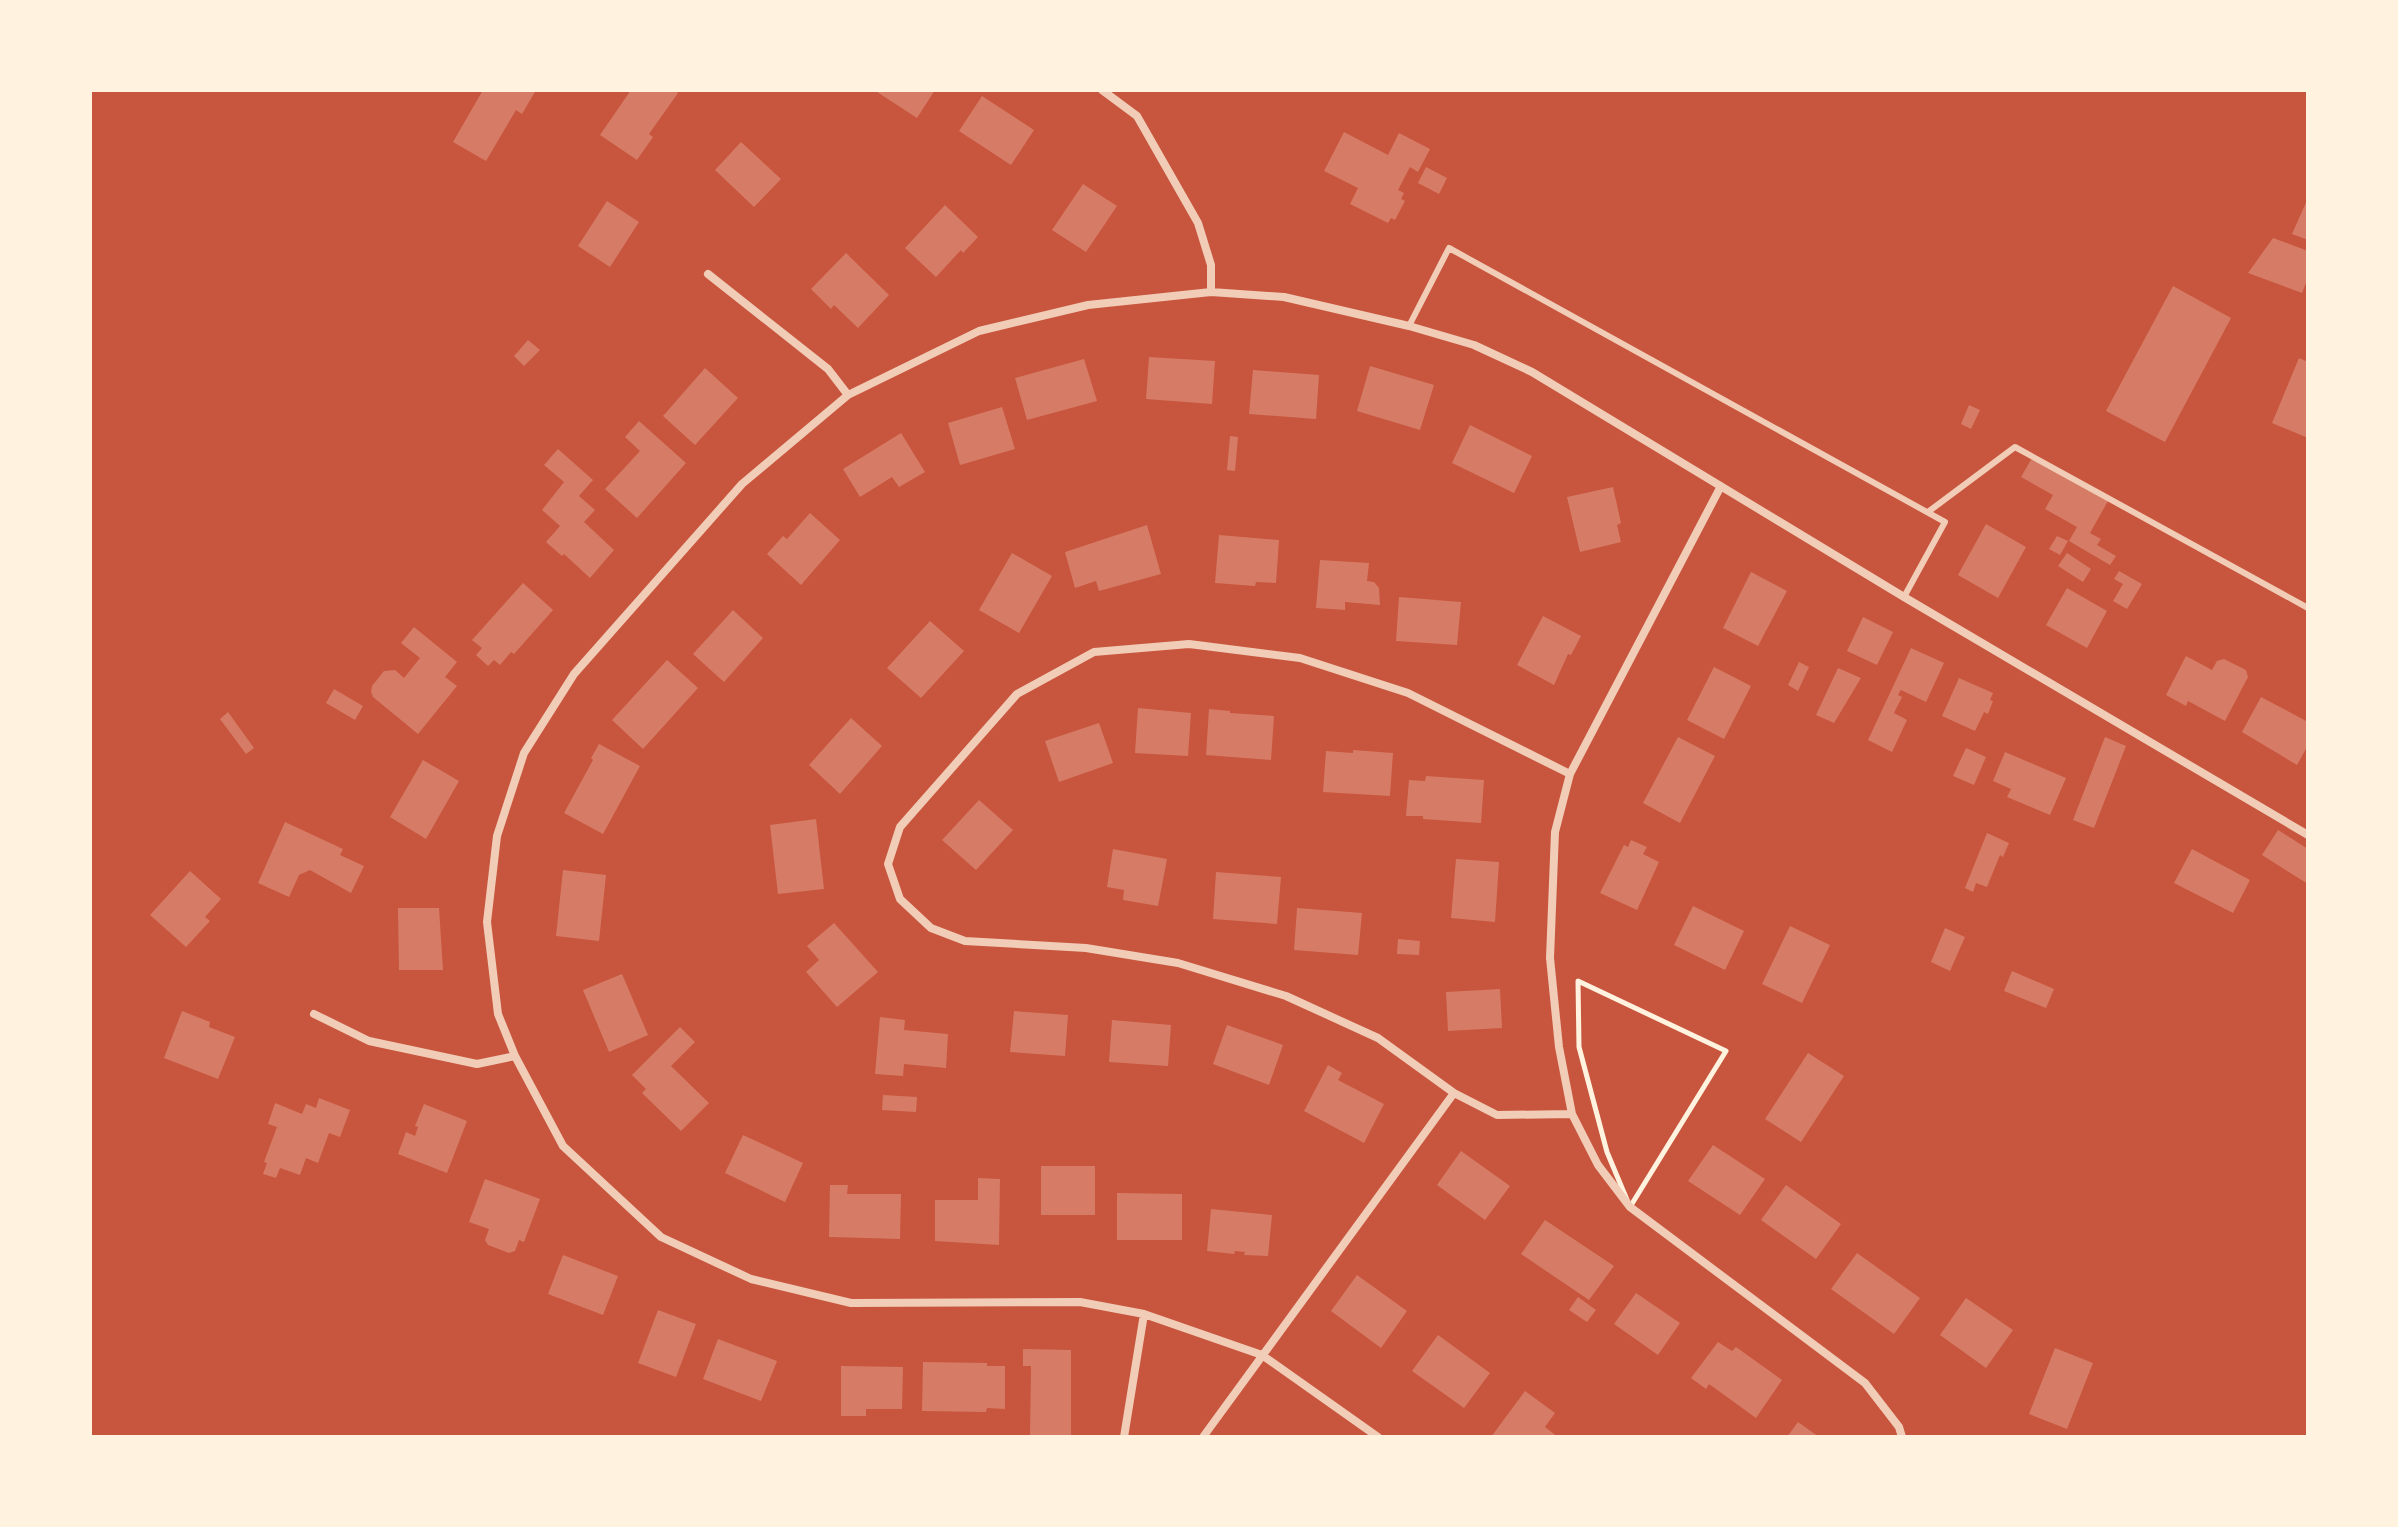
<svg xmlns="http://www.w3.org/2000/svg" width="2398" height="1527" font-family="Ubuntu,sans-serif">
<rect width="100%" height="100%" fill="#c8553d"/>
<!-- building -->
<path fill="#d67c66" d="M483,90H536L522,114L516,110L486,161L453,142Z
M631,90H674L678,93L649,134L653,137L637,160L600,135Z
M874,90H935L917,118Z
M982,96L1034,130L1011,165L959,131Z
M1344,132L1388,155L1399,133L1430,149L1418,172L1410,167L1398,190L1404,193L1401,199L1405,201L1395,220L1391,218L1388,223L1350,204L1358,188L1324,171Z
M741,142L781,179L754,207L715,170Z
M1426,167L1447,178L1439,194L1418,183Z
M1083,184L1117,206L1086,252L1052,230Z
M2308,198V240L2292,234Z
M607,201L639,222L610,267L578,246Z
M945,205L978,237L963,253L961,250L936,277L905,248Z
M2273,238L2308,251V278L2302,293L2248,273Z
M846,253L889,295L858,328L834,305L831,309L811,289Z
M2173,286L2231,318L2165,442L2106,411Z
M528,340L540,350L524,366L514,356Z
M1149,357L1215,361L1212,404L1146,399Z
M2299,358L2308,362V438L2272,423Z
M1084,359L1097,401L1027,420L1015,378Z
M1370,366L1434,385L1420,430L1357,411Z
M705,368L738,398L695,445L663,416Z
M1253,370L1319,375L1316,419L1249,414Z
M1969,405L1980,410L1971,429L1961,424Z
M1002,407L1015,449L960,465L948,423Z
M639,421L686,463L637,518L605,489L640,451L625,437Z
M1470,425L1532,456L1514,493L1452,463Z
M901,433L925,472L899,487L892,477L860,497L843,469Z
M1230,436L1238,437L1235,471L1227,470Z
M558,449L593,480L579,496L595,510L584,522L614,550L590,578L564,554L562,556L546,542L560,526L542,510L564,482L544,465Z
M2032,458L2108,501L2090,533L2101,539L2097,545L2116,556L2110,565L2069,541L2077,527L2045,509L2053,495L2021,477Z
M1613,487L1621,523L1617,525L1621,542L1580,552L1567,497Z
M810,513L840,540L801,585L767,554L783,536L787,539Z
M1986,524L2026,547L1998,598L1958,575Z
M1147,525L1161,574L1099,591L1096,581L1075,588L1065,552Z
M1219,535L1279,540L1276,583L1256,582L1255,586L1215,583Z
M2057,536L2068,541L2060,555L2049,549Z
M1012,553L1052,576L1019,633L979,610Z
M2067,553L2091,569L2083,582L2058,566Z
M1320,560L1369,563L1367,581L1374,582L1379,588L1380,605L1345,602V610L1316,608Z
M2119,571L2142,584L2127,609L2113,601L2123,584L2114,579Z
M1751,572L1787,591L1758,646L1723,628Z
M523,583L553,610L514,654L511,652L500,665L494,660L488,666L476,655L482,648L472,640Z
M2067,588L2107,611L2087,648L2046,625Z
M1399,597L1461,602L1457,645L1396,641Z
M733,610L763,638L724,682L693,654Z
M1543,616L1581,636L1571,655L1568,654L1554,685L1517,665Z
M1863,617L1893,632L1877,665L1847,651Z
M930,621L964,651L921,698L887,668Z
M414,627L457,662L445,677L457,686L418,734L373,697L371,692L372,686L384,671L395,670L404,678L420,658L401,643Z
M1911,648L1944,663L1926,702L1901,690L1898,695L1902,697L1894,713L1907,720L1892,752L1868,740Z
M2186,656L2212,670L2217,661L2224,659L2246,670L2248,677L2225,721L2188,701L2186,706L2166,695Z
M667,660L698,688L643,749L612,720Z
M1799,662L1809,667L1798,691L1788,685Z
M1714,667L1751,686L1724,739L1687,720Z
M1838,668L1861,678L1834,723L1816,715Z
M1959,678L1993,693L1990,700L1993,701L1988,714L1984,712L1975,731L1942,716Z
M334,689L363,706L355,720L326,703Z
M2261,697L2308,722V745L2297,765L2242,732Z
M1138,708L1191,713L1188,756L1135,753Z
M1209,709L1230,711V713L1274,716L1271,760L1206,755Z
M228,712L254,748L246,754L220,719Z
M851,718L882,746L840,794L809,765Z
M1099,723L1113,763L1059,782L1045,741Z
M1678,737L1715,756L1680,823L1643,803Z
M2105,737L2126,746L2094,828L2073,820Z
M599,744L640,766L603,834L564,813L593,760L591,758Z
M1966,748L1986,757L1974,785L1953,776Z
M1353,750L1393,753L1390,796L1323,792L1326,751L1353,753Z
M2005,752L2066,778L2050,815L2007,797L2011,789L1993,781Z
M423,760L459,781L426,839L390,817Z
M1426,776L1484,780L1481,823L1423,819V816H1406L1409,780L1425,781Z
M979,800L1013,830L976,870L942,840Z
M816,819L824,889L778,894L770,825Z
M285,822L343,849L340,855L364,866L351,893L310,870L299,875L289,897L258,883Z
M2278,830L2308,849V884L2262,855Z
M1987,833L2009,843L2003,857L2000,855L1987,887L1976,883L1973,892L1965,888Z
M1631,840L1647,847L1643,854L1659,862L1637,910L1600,893L1624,845L1628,847Z
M1113,849L1167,859L1158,906L1123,900L1124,890L1107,887Z
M2192,849L2250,880L2233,913L2174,883Z
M1456,859L1499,862L1495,922L1451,918Z
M563,870L606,875L599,941L556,936Z
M190,871L221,899L205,917L210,921L186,947L150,915Z
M1216,872L1281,877L1277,924L1213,919Z
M1693,906L1744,931L1725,970L1674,945Z
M398,908H439L443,970H399Z
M1297,908L1362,913L1358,955L1294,950Z
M834,923L878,972L837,1007L806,972L819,960L807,946Z
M1790,926L1830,945L1802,1003L1762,984Z
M1945,928L1965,937L1950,971L1931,962Z
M1398,939L1420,941L1419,955L1397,954Z
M2012,971L2054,989L2046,1008L2004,991Z
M622,974L648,1035L609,1052L583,990Z
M1500,989L1502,1028L1448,1031L1446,992Z
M182,1011L210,1022L209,1027L235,1037L218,1079L164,1058Z
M1014,1011L1068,1015L1065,1056L1010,1052Z
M880,1017L905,1020L904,1030L948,1034L946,1068L904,1064L903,1076L875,1074Z
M1112,1020L1171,1025L1168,1066L1109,1062Z
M1227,1025L1283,1045L1269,1085L1213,1064Z
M680,1027L695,1042L671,1066L709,1103L681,1131L642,1093L646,1089L632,1075Z
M1808,1053L1844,1076L1801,1142L1765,1119Z
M1328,1065L1342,1073L1338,1080L1384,1104L1364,1143L1304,1111Z
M883,1095L917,1097L916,1112L882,1110Z
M319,1098L350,1110L340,1137L329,1133L318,1163L306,1158L300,1175L280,1168L276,1178L263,1174L267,1163L264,1162L277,1127L268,1124L275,1103L302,1114L306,1104L316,1108Z
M424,1104L467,1121L447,1173L398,1154L406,1132L415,1136L418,1127L415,1126Z
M743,1135L803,1163L785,1202L725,1173Z
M1713,1145L1765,1179L1740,1215L1688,1181Z
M1461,1151L1510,1186L1485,1220L1437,1185Z
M1041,1166H1095V1215H1041Z
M978,1178L1000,1179L999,1245L935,1241V1200H978Z
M485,1179L540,1199L524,1242L519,1240L515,1251L509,1253L488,1245L485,1240L489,1229L469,1222Z
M830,1185H848L847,1194H901L900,1239L829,1237Z
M1786,1185L1841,1224L1816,1259L1761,1220Z
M1117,1193L1182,1194V1240H1117Z
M1211,1209L1272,1215L1268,1256L1244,1255L1245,1252L1235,1251L1234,1254L1207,1251Z
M1545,1220L1614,1266L1589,1300L1521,1254Z
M1857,1253L1920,1298L1894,1334L1831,1289Z
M563,1255L618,1276L603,1315L548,1294Z
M1357,1275L1407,1311L1381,1348L1331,1311Z
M1636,1293L1680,1323L1658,1355L1614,1324Z
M1578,1297L1596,1310L1587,1322L1569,1310Z
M1966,1298L2013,1330L1986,1368L1940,1335Z
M658,1310L696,1324L676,1377L638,1363Z
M1438,1335L1490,1373L1464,1408L1412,1371Z
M718,1339L777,1361L761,1401L703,1379Z
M1718,1342L1732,1351L1736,1347L1782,1380L1756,1418L1709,1384L1706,1389L1691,1378Z
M2055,1348L2093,1363L2067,1429L2029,1414Z
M1023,1349L1071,1350V1437H1030L1031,1366H1023Z
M923,1362L987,1363V1366H1005V1409L987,1408L986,1412L922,1411Z
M841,1366L903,1367L902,1409H866V1416H841Z
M1525,1391L1555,1413L1545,1427L1558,1437H1491Z
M1798,1422L1819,1437H1787Z"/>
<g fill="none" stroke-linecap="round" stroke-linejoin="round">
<!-- path -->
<path stroke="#fff3e0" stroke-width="5" d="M1578,981L1726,1051L1630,1207L1607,1152L1579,1047Z"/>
<!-- service -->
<path stroke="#f1ccb7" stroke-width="6" d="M1409,326L1449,248L1945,522L1904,597
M1928,512L2015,447L2308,608"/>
<!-- minor -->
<path stroke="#f1ccb7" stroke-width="8" d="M1102,90L1137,116L1198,223L1211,265V292
M708,274L828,369L848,395
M1721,486L1570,774L1555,832L1550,958L1559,1047L1572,1114L1598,1165L1630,1207L1865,1383L1899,1427L1902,1437
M1570,774L1408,693L1300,658L1189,644L1094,652L1017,694L900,827L888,864L900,899L931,928L965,941L1086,948L1178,963L1286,996L1378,1038L1454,1093L1497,1115L1572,1114
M314,1014L369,1041L477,1064L515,1056
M1124,1437L1144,1314
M1203,1437L1454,1093
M1378,1437L1262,1355L1144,1314L1080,1302L851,1303L751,1279L661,1237L563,1146L515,1056L498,1014L487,922L497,836L524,753L574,674L742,484L848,395L979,331L1088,305L1211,292L1284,297L1409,326L1474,345L1532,372L1904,597L2308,835"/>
</g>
<!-- border -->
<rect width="2398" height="1527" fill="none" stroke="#fff3e0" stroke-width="184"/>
</svg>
